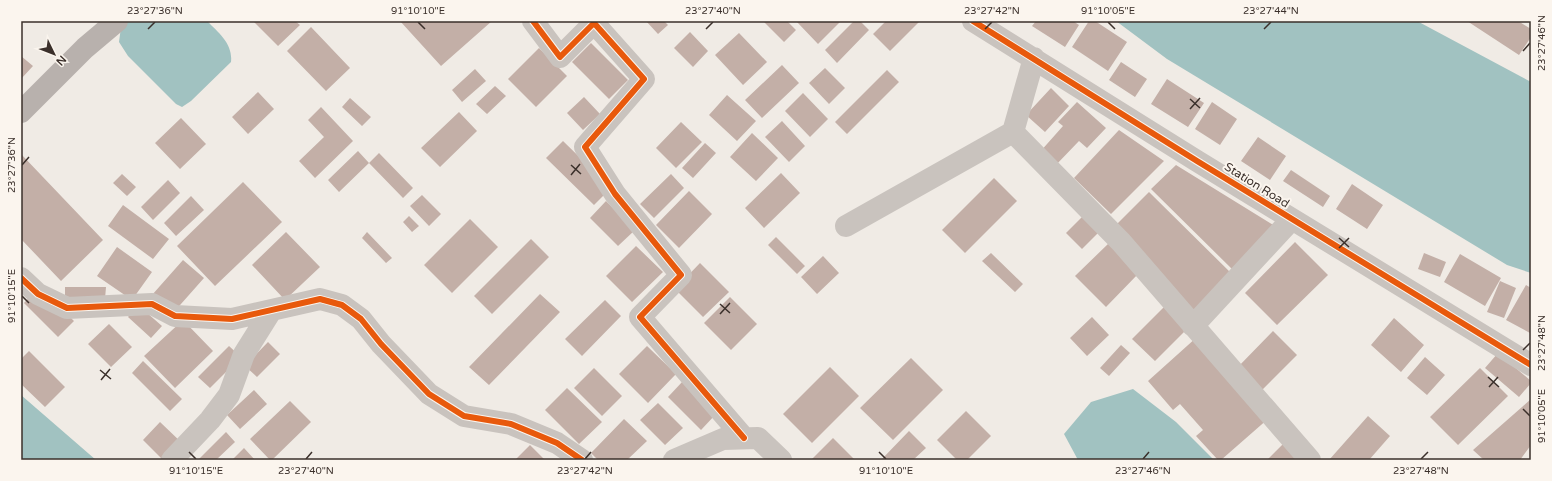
<svg xmlns="http://www.w3.org/2000/svg" width="1552" height="481" font-family="'Varela Round',sans-serif">
<rect width="100%" height="100%" fill="#f0ebe5"/>
<!-- water -->
<path fill="#a1c2c1" d="M129,21H207C219,33 233,44 231,62L191,101L182,107L176,104L128,56L119,42L121,27Z
M1116,21H1417L1531,82V273L1507,265L1167,59Z
M1133,389L1176,422L1214,460H1078L1064,434L1091,402Z
M21,395L96,460H21Z"/>
<!-- building -->
<path fill="#c3afa7" d="M253,21H295L300,25L278,46Z
M400,21H492L441,66Z
M646,21H664L668,25L658,34Z
M763,21H787L796,30L784,42Z
M798,21H839L840,22L818,44L797,22Z
M854,21H860L869,30L837,63L825,50Z
M886,21H920L890,51L873,34Z
M1036,21H1073L1079,25L1065,47L1032,26Z
M1089,21H1095L1127,42L1108,71L1072,47Z
M1467,21H1518L1531,29V37L1519,55Z
M311,27L350,68L326,91L287,51Z
M690,32L708,51L693,67L674,48Z
M739,33L767,62L743,85L715,55Z
M591,43L628,80L609,99L572,62Z
M539,48L567,76L536,107L508,79Z
M21,56L33,66L21,79Z
M1121,62L1147,79L1135,97L1109,80Z
M782,65L799,83L762,118L745,100Z
M825,68L845,88L829,104L809,83Z
M475,69L486,81L462,102L452,90Z
M887,70L899,82L847,134L835,122Z
M1167,79L1204,103L1188,127L1151,104Z
M495,86L506,96L487,114L476,104Z
M1051,88L1069,106L1045,132L1026,115Z
M258,92L274,109L248,134L232,117Z
M803,93L828,119L810,137L785,111Z
M727,95L756,121L737,141L709,115Z
M584,97L600,114L583,130L567,113Z
M350,98L371,117L362,126L342,107Z
M1077,102L1106,128L1087,148L1079,141L1054,167L1039,153L1063,126L1058,122Z
M1212,102L1237,119L1220,145L1195,129Z
M321,107L353,141L315,178L299,161L324,137L308,120Z
M459,112L477,131L440,167L421,148Z
M181,118L206,144L180,169L155,143Z
M782,121L805,146L789,162L765,137Z
M681,122L702,142L676,168L656,148Z
M1119,130L1164,161L1111,214L1074,178Z
M752,133L778,158L756,181L730,157Z
M1258,137L1286,156L1270,180L1241,161Z
M563,141L611,188L594,205L546,158Z
M705,143L716,153L693,178L682,168Z
M358,151L369,163L339,192L328,180Z
M379,153L413,188L403,198L369,163Z
M21,154L103,240L61,281L21,239Z
M1176,165L1278,228L1235,272L1151,189Z
M1291,170L1330,196L1323,207L1283,181Z
M781,173L800,193L764,228L745,208Z
M122,174L136,187L127,196L113,183Z
M671,174L684,188L654,218L640,204Z
M994,178L1017,201L965,253L942,230Z
M168,180L180,193L153,220L141,207Z
M243,182L282,222L215,286L177,246Z
M1352,184L1383,205L1367,229L1336,209Z
M689,191L712,214L679,248L656,225Z
M1149,192L1234,276L1196,313L1112,229Z
M422,195L441,214L429,226L410,206Z
M191,196L204,210L176,236L164,223Z
M606,201L635,230L618,246L590,218Z
M123,205L169,239L153,259L108,226Z
M1088,211L1104,227L1082,249L1066,233Z
M409,216L419,226L412,232L403,222Z
M470,219L498,247L452,293L424,265Z
M286,232L320,267L285,300L252,265Z
M367,232L392,258L386,263L362,238Z
M776,237L805,266L797,274L768,245Z
M531,239L549,257L492,314L474,296Z
M1295,242L1328,275L1277,325L1245,293Z
M1109,243L1139,273L1106,307L1075,276Z
M636,246L663,272L632,302L606,276Z
M117,247L152,272L132,300L97,276Z
M991,253L1023,284L1015,292L982,261Z
M1424,253L1446,262L1440,277L1418,269Z
M1460,254L1501,278L1485,306L1444,282Z
M823,256L839,273L817,294L801,277Z
M183,260L204,278L173,313L152,295Z
M700,263L729,292L703,317L675,289Z
M1500,281L1516,288L1504,318L1487,312Z
M1526,285L1531,288V331L1530,333L1506,320Z
M39,287L74,321L58,337L24,303Z
M65,287H106L105,299H65Z
M540,294L560,312L489,385L469,367Z
M730,297L757,324L731,350L704,323Z
M605,300L621,316L582,356L565,339Z
M1169,302L1191,325L1155,361L1132,339Z
M138,305L162,326L151,338L128,317Z
M1092,317L1109,335L1087,356L1070,338Z
M1394,318L1424,345L1401,372L1371,345Z
M183,320L213,351L175,388L144,356Z
M109,324L132,347L111,367L88,344Z
M1273,331L1297,355L1260,392L1236,369Z
M1197,337L1269,418L1221,460H1218L1196,436L1203,430L1180,404L1173,410L1148,381Z
M268,342L280,354L257,377L245,366Z
M1121,345L1130,353L1109,376L1100,368Z
M229,346L241,357L210,388L198,377Z
M647,346L676,374L648,403L619,374Z
M29,351L65,387L45,407L21,384V359Z
M1498,353L1531,381V383L1519,397L1485,368Z
M1425,357L1445,375L1427,395L1407,378Z
M911,358L943,390L893,440L860,408Z
M143,361L182,399L170,411L132,373Z
M830,367L859,396L812,443L783,414Z
M594,368L622,396L602,416L574,388Z
M1480,368L1508,396L1458,445L1430,417Z
M683,381L716,414L701,430L668,397Z
M567,388L602,422L579,444L545,410Z
M254,390L267,404L240,429L227,415Z
M1531,399V445L1520,460H1484L1473,450Z
M290,401L311,422L272,460H270L250,439Z
M658,403L683,428L665,445L640,420Z
M966,411L991,436L967,460H957L937,440Z
M1368,416L1390,436L1369,460H1329Z
M624,419L647,441L627,460H598L591,453Z
M160,422L183,444L163,460L143,440Z
M909,431L926,448L913,460H881Z
M226,432L235,442L216,460H198Z
M833,438L855,460H811Z
M1285,442L1303,460H1267Z
M530,445L545,460H515Z
M244,448L255,460H232Z"/>
<g fill="none" stroke-linecap="round" stroke-linejoin="round">
<!-- minor -->
<path stroke="#c9c3be" stroke-width="22" d="M533,21L560,57L594,23L644,79L585,147L615,194L681,275L640,317L744,438
M973,21L1197,161L1531,365
M1034,58L1013,132L1121,242L1310,460
M846,226L1013,132
M21,278L38,294L67,308L152,304L175,316L232,319L320,299L342,305L361,319L381,344L429,394L464,416L511,424L557,443L582,460
M1193,326L1292,219
M172,460L210,420L229,395L244,354L271,311
M674,460L723,439L758,438L781,460"/>
<!-- major -->
<path stroke="#b8b1ad" stroke-width="22" d="M21,112L85,48L117,21"/>
<defs>
<path id="cycleway" d="M533,21L560,57L594,23L644,79L585,147L615,194L681,275L640,317L744,438
M973,21L1197,161L1531,365
M21,278L38,294L67,308L152,304L175,316L232,319L320,299L342,305L361,319L381,344L429,394L464,416L511,424L557,443L582,460"/>
</defs>
<!-- cycleway casing -->
<use href="#cycleway" stroke="#fbf5ee" stroke-width="8"/>
<!-- cycleway -->
<use href="#cycleway" stroke="#e8590c" stroke-width="6"/>
</g>
<!-- ticks -->
<path fill="none" stroke="#3b302b" stroke-width="1.5" d="M418,22L425,29M1108,22L1115,29M148,29L155,22M706,29L713,22M985,29L992,22M1264,29L1271,22M1523,51L1530,43M1190,99L1200,108M1190,109L1200,98M22,165L29,157M571,165L581,174M571,175L580,164M1339,238L1349,247M1339,248L1349,238M22,296L29,303M720,304L730,313M720,314L730,303M1523,350L1530,343M100,370L111,379M1488,377L1499,387M101,380L110,369M1489,387L1498,377M1523,409L1530,416M189,452L196,459M879,452L886,459M306,459L312,452M585,459L591,452M1143,459L1149,452M1421,459L1428,452"/>
<g text-anchor="middle" stroke-width="4" stroke-linejoin="round" paint-order="stroke">
<!-- street labels -->
<g font-size="12" fill="#3b302b" stroke="#fbf5ee">
<text transform="translate(1257 185) rotate(32)" y="4">Station Road</text>
</g>
</g>
<!-- border -->
<rect width="1552" height="481" fill="none" stroke="#fbf5ee" stroke-width="44"/>
<!-- north arrow -->
<g transform="translate(54 54) rotate(133)" stroke="#fbf5ee" stroke-width="3" paint-order="stroke">
<path d="M0-3L7 15L0 10L-7 15Z" fill="#3b302b"/>
<text y="-6" font-size="11" font-weight="bold" text-anchor="middle" fill="#3b302b">N</text>
</g>
<rect x="22" y="22" width="1508" height="437" fill="none" stroke="#3b302b" stroke-width="1.5"/>
<g font-size="10" text-anchor="middle" fill="#3b302b">
<text x="155" y="14">23°27'36"N</text>
<text x="418" y="14">91°10'10"E</text>
<text x="713" y="14">23°27'40"N</text>
<text x="992" y="14">23°27'42"N</text>
<text x="1108" y="14">91°10'05"E</text>
<text x="1271" y="14">23°27'44"N</text>
<text transform="translate(1541 43) rotate(-90)" y="4">23°27'46"N</text>
<text transform="translate(11 165) rotate(-90)" y="4">23°27'36"N</text>
<text transform="translate(11 296) rotate(-90)" y="4">91°10'15"E</text>
<text transform="translate(1541 343) rotate(-90)" y="4">23°27'48"N</text>
<text transform="translate(1541 416) rotate(-90)" y="4">91°10'05"E</text>
<text x="196" y="474">91°10'15"E</text>
<text x="306" y="474">23°27'40"N</text>
<text x="585" y="474">23°27'42"N</text>
<text x="886" y="474">91°10'10"E</text>
<text x="1143" y="474">23°27'46"N</text>
<text x="1421" y="474">23°27'48"N</text>
</g>
</svg>
